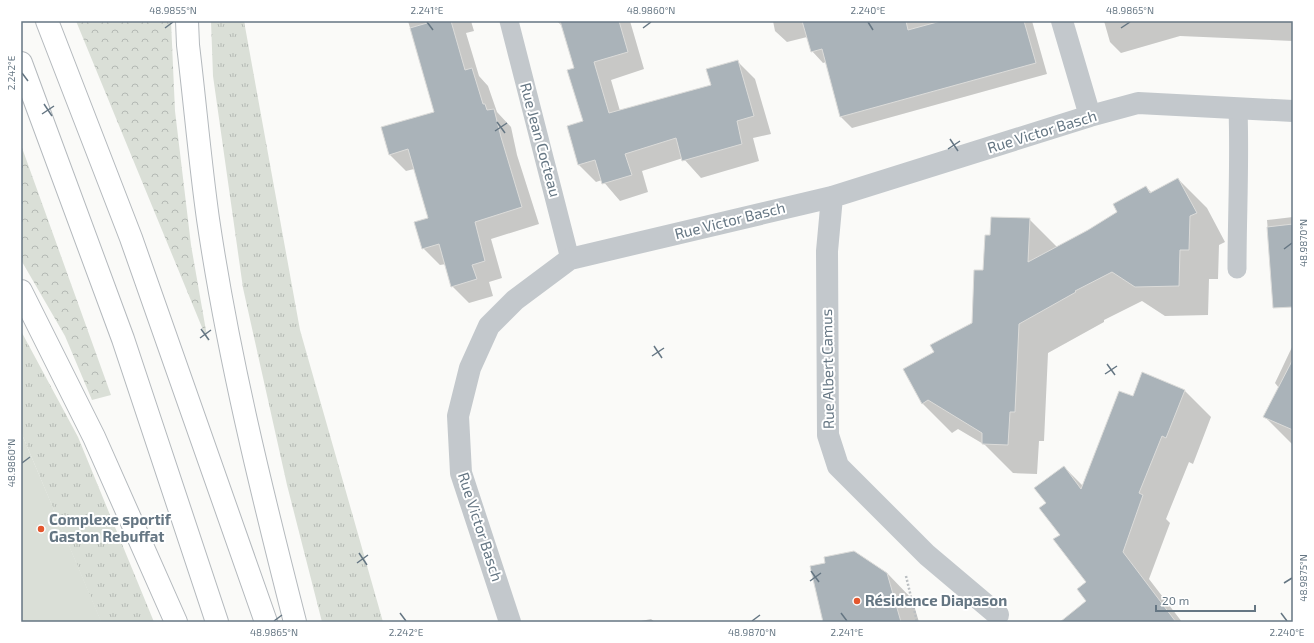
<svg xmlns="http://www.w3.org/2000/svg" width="1314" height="643" font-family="'Exo 2',sans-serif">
<defs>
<pattern id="grass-tufts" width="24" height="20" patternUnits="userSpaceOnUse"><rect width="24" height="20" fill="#dadfd7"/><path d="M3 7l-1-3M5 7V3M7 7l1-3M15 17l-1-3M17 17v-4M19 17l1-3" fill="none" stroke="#b4b9b4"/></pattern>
<pattern id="forest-crowns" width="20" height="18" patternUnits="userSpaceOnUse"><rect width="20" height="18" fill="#dadfd7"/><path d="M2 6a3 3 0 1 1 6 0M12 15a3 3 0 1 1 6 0" fill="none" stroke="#b4b9b4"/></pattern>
</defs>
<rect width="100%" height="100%" fill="#fafaf8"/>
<!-- grass -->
<path fill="url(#grass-tufts)" d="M211,21H244L300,330L383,622H322L287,485L243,288L213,76Z
M21,331L78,437L154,622H101L21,432Z"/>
<!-- forest -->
<path fill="url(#forest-crowns)" d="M76,21H171L175,111L191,245L208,342Z
M21,145L111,395L92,400L65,336L21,260Z"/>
<!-- garden -->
<path fill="#dadfd7" d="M21,432L101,621V622H21Z"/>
<!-- shadow -->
<path fill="#0003" d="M408,21H471L474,31L466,33L479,76L488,86L497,112L511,127L517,155L539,224L491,239L502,278L489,282L493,296L469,303L452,286L446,264L440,265L423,248L429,219L414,169L406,171L389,154L435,113Z
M557,21H630L644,69L611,80L620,111L712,86L737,61L755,79L771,134L753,138L759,161L701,178L683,158L642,171L648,192L620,201L602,180L596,182L579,165L584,122L575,69L563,27Z
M773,21H1032L1047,74L852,128L841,117L826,62L823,63L812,51L807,37L787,42L775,31Z
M1104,21H1293V41L1180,36L1121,53L1110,42Z
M1178,179L1207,208L1225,242L1219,245L1218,279H1209L1208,315L1165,316L1142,301L1104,320V322L1048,353L1044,441H1039L1037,474L1013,473L985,445L958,429L952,433L922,403L935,352L973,324L991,236L1029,219L1058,248L1119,212L1146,187L1152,193Z
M1293,217V289L1271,267L1267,220Z
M1293,345V445L1264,416L1279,388L1275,383Z
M1184,390L1211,417L1193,464L1189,462L1166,519L1170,523L1149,579L1182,622H1085L1087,582L1061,535L1047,503L1064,467L1083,486L1133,397Z
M887,573L912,599L919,622H824Z
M651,619L655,622H636Z"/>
<!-- building -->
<path fill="#aab3b9" stroke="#dcdcda" d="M434,21H451L465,70L472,68L483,104H485L487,110L494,109L501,137L522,207L475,222L485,261L472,265L477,279L451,287L439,244L422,249L414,222L428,218L408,149L389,155L381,127L434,112L410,28Z
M560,21H619L628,52L594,62L609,113L711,85L706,69L738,60L754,116L737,121L742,144L682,161L676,138L625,154L632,175L602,184L595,160L578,165L567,126L583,121L567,70L574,68Z
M802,21H906L908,30L941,21H1024L1036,63L840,117L822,49L811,52Z
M1178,178L1197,213L1190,216L1189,250H1180L1179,286L1135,287L1112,272L1075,291L1076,292L1019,324L1015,412H1010L1008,445L982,444V433L928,400L922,404L903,369L934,352L930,345L972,323L974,270H983L985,235H990L991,217L1030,218L1028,262L1088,230L1117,212L1113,204L1146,186L1150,193Z
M1293,224V307L1273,308L1267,227Z
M1293,359V430L1263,417Z
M1142,372L1185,390L1166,438L1162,436L1139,493L1143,495L1123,552L1176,622H1060L1086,601L1077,589L1086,582L1053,539L1060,535L1039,508L1046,503L1034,488L1064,466L1081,489L1119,391L1133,396Z
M854,551L887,573L901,622H823L810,566L825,563L824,557Z"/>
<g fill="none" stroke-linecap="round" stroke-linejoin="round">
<defs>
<path id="motorway" d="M47,21L131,238L266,622
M187,21L188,45C195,103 200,162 208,219C228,355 261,489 295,622
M21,63L123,339L217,622
M21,291L94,437L176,622"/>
</defs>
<!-- motorway casing -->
<use href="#motorway" stroke="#b4b9bd" stroke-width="24"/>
<!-- path -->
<path stroke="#bbbfc2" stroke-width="2.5" stroke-dasharray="2 2" stroke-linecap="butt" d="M906,576L917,622"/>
<!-- service -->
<path stroke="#c3c8cc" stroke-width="19" d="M509,21L570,259
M1237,269C1237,216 1240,162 1238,109"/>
<!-- minor -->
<path stroke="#c3c8cc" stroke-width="22" d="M1062,21L1090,116
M832,197L827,251L828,435L838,466L927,555L998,615
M510,622L461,473L458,416L470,368L489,326L515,300L570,259L832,197L1090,116L1138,103L1293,111"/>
<!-- motorway -->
<use href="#motorway" stroke="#fff" stroke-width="22"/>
</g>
<!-- ticks -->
<path fill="none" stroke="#657683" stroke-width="1.5" d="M427,22L433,30M868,22L873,30M165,28L173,22M643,28L651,22M1121,28L1130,22M22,73L28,81M44,104L52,116M42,114L54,106M497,122L505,133M495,131L507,123M950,139L958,151M948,149L960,141M1284,249L1292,243M201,329L209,340M200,338L211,330M654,346L662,358M652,356L664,348M1107,364L1115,375M1105,374L1117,366M22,463L30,457M359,553L367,565M357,563L368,555M811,571L819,582M810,581L821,573M1284,583L1292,578M400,613L406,621M841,613L847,621M1281,613L1287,621M274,621L282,615M752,621L760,615"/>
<!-- markers -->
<g fill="#e4572e" stroke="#fff" stroke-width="1.5">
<circle cx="41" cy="529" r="4"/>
<circle cx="857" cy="601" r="4"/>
</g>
<g text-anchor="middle" stroke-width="4" stroke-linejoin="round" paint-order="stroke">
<!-- street labels -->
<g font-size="15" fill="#657683" stroke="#fff">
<text transform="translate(1042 132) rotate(-17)" y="5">Rue Victor Basch</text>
<text transform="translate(540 140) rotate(75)" y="5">Rue Jean Cocteau</text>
<text transform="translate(730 221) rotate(-14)" y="5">Rue Victor Basch</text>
<text transform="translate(828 369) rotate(-91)" y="5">Rue Albert Camus</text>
<text transform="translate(480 527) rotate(72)" y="5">Rue Victor Basch</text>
</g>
<!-- poi labels -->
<g font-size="15" font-weight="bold" fill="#657683" stroke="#fff" text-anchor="start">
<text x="49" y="525">Complexe sportif<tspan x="49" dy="17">Gaston Rebuffat</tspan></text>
<text x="865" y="606">Résidence Diapason</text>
</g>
</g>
<!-- border -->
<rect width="1314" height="643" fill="none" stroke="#ffffff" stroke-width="44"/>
<!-- scale -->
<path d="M1156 605v6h99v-6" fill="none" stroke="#657683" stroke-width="2"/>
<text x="1162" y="605" font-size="12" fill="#657683" stroke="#ffffff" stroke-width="3" paint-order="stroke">20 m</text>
<rect x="22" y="22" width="1270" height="599" fill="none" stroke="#657683" stroke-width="1.5"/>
<g font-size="10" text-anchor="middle" fill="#657683">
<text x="173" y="14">48.9855°N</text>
<text x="427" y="14">2.241°E</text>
<text x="651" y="14">48.9860°N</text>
<text x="868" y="14">2.240°E</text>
<text x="1130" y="14">48.9865°N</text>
<text transform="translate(11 73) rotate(-90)" y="4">2.242°E</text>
<text transform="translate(1303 243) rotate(-90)" y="4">48.9870°N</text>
<text transform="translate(11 463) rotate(-90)" y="4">48.9860°N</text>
<text transform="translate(1303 578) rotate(-90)" y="4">48.9875°N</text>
<text x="274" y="636">48.9865°N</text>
<text x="406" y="636">2.242°E</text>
<text x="752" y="636">48.9870°N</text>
<text x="847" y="636">2.241°E</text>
<text x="1287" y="636">2.240°E</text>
</g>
</svg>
